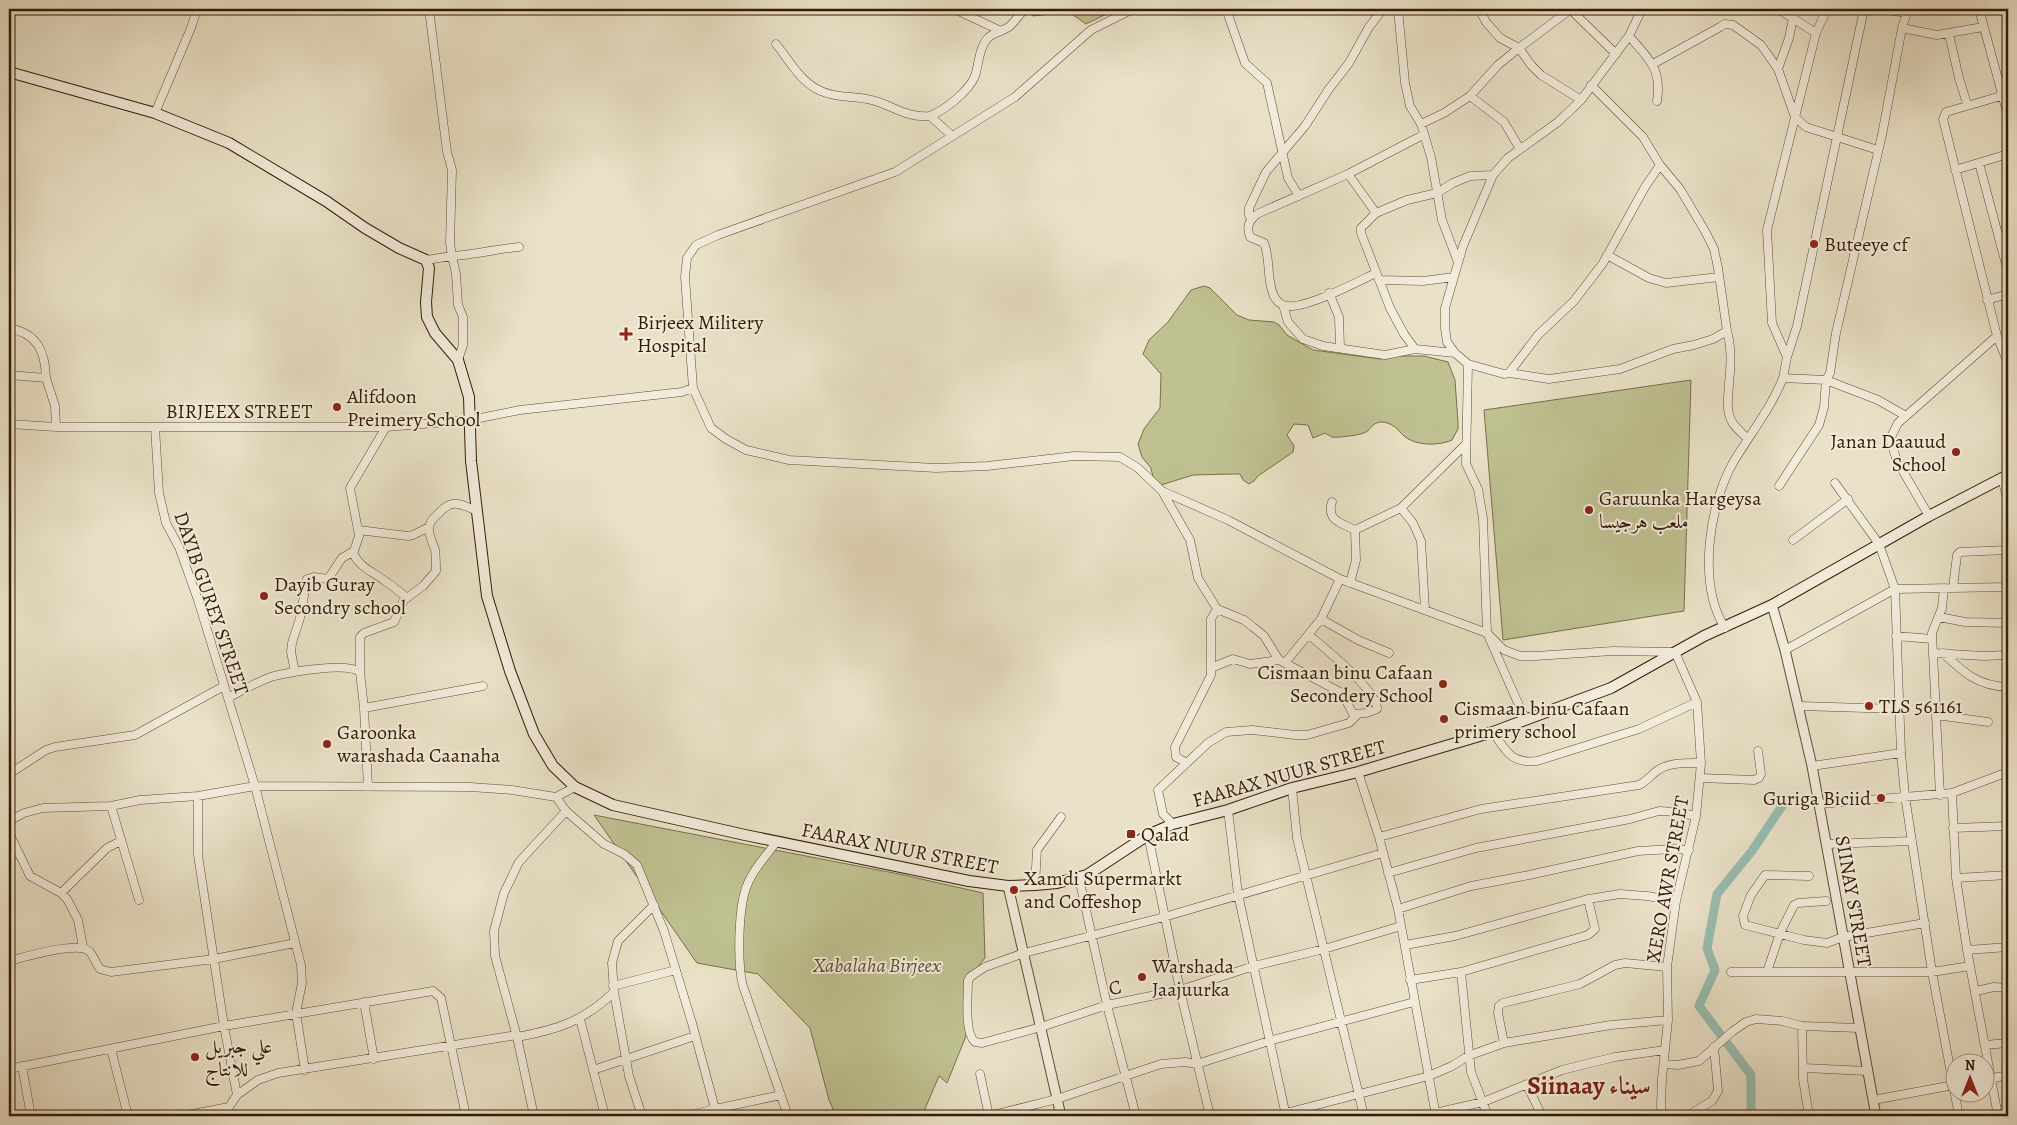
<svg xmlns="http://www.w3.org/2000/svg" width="2017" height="1125" font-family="Alegreya,Amiri,serif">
<rect width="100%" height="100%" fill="#eae2c8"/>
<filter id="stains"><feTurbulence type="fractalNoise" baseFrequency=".004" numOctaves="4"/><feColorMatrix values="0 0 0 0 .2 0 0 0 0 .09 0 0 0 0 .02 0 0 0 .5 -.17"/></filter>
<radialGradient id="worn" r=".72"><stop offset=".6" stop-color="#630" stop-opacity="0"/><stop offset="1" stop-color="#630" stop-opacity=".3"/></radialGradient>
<!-- green -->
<path fill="#bfc191" stroke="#7a6e4b" d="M1032,9H1117L1086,24L1069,12L1033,16Z
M1204,286L1210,288L1237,315L1249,320L1274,322L1279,325L1287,335L1313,350L1380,359L1399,356H1424L1448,362L1455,380L1458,423V429L1452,440C1439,446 1416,446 1404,436C1397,429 1393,423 1382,422C1373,422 1372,428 1366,432C1362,435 1337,438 1332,437C1330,436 1327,434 1325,433L1313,438L1308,425L1294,424L1287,435L1294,446L1293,452L1258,476L1254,481L1249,484L1243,480L1240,474H1233L1193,475L1161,485L1154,482L1151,468L1142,457L1138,444L1144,429L1160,408L1161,374L1143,354L1149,340L1168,322L1191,290Z
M1691,380L1684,611L1503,640L1484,410Z
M594,815L899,874L983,893L985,958L970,977L966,1036L947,1083L939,1076L922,1116H836L829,1100L810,1028L758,974L697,963Z"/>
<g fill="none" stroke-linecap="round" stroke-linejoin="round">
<!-- canal -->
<path stroke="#98beb1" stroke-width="9" d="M1751,1116V1075L1699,1006L1715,970L1707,948L1717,894L1752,851L1784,803"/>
<defs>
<path id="minor" d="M954,9L1001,31
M1133,9L1091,30L1015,97L895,172L718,235L696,245L687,258L685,277L693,388L711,428L726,439L746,450L789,460L936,468L987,466L1074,456L1120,457L1138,468L1162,491L1228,520L1340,579L1487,633L1504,650L1520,656H1535L1613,651L1675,652L1697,702L1701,763L1696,816L1676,901L1667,967L1668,1020L1662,1079L1661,1105L1662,1116
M1226,9L1245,63L1267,83L1288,178L1299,196
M1398,9L1405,83L1410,106L1421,124L1431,157L1442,220L1458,262
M1479,9L1486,22L1500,38L1519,48L1531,65L1541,75L1581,100
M1570,9L1616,54
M1778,9L1816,33
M1884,9L1906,13
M1979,9L2008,116
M1902,28L1937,35L1983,27
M1949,34L1959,78L1967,104
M1629,36C1649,59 1662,69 1657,101
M776,44C789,60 801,83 821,91C835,98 853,96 867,99C890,103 906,119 930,116L951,135
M1653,64L1720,27L1725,24L1733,25L1761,45L1778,69L1795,117L1806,127L1878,150
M1778,69L1789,38L1793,18
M1591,85L1643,137L1660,165L1680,189L1705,231L1714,249L1718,268L1727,331L1713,339L1694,345L1673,349L1620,369L1549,379L1509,373L1504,374L1468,364L1455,353L1447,342L1445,328V308L1463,246L1493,175L1508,158L1558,122L1581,100L1629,36L1642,9
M2008,94L1946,112L1943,119L1997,336L2008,363
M1470,96L1504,122L1520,149
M155,113L191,28L197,9
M930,116C945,110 969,91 975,76C979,64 979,46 989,37C995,32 1004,31 1010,26C1015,21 1020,14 1025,9
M1421,124L1444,113L1470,96L1498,65L1519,48L1571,9
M1979,163L2008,272
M1955,170L2008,154
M1348,174L1376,213
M1251,219L1249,215V208L1266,172L1305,126L1329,89L1349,63L1369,27L1383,9
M1607,255L1649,278L1666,283L1719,277
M426,260L452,256L450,243L452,170L447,152L429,9
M1376,273C1355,283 1315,304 1293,306C1285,307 1278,304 1274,296C1266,279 1271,260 1264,243L1250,237C1246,226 1249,221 1257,214L1348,174L1423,135
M1379,280L1423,281L1454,277
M1329,293L1339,317L1340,347
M1987,300L2008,294
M1283,305L1288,322L1303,339L1323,346L1385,355L1415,349L1455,353
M9,328C38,334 45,351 46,378
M1727,331C1732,348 1731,366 1729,383C1729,393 1726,404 1729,414C1731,425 1741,432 1748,439
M1415,349L1404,334L1390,308L1361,233V228L1376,213L1407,200L1437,193L1453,183L1470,176L1493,175
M1787,357L1772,323L1767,230L1816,33L1827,9
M458,360L463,345V317L458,305L456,274L452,256C475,255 496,249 519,247
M1468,364L1466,464L1478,489L1483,518L1487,633L1525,719
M1509,373L1538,335L1574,301L1603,263L1645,187L1660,165
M9,375L46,378L55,406L56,427
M1783,378L1787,357L1797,326L1864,9
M9,424L56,427H386L470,420L520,410L682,392L693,388
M155,427L159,493L166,523L179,547L198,600L255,786L301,965L302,983L296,1013L305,1070
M2002,478L2008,502
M1835,483L1879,544L1895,589L1901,753L1905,796L1932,972L1959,1116
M1779,486L1819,425L1824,407L1826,380L1878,400L1906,416
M1162,491L1190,540L1198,578L1217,609L1244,620L1253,627L1264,636L1279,660L1342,693L1353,714L1366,713L1377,709C1378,691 1323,647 1309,635
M1332,502C1326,520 1341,523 1355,530
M1401,508L1413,523L1421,541L1425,610
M1929,516L1897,461L1890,439L1898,423L1997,336
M358,530L408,536L413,535L429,527
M1793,540L1848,499
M353,553C360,568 372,571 385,581C393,586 400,592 407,598
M1350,583L1356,560L1355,530L1401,508L1466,444
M1953,588L1957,555L1960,552L2008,550
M1939,617L1965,622L2008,623
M1321,619L1358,640L1389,653
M1725,628C1697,584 1709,504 1734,461C1751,433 1771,408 1783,378L1826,380L1830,373L1836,333L1882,135L1902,28L1908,9
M1896,636L1932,639
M1785,650L1895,589L2008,587
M1933,653L1984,656L2008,655
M1943,653C1964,673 1978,686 2008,687
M1285,663L1321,619L1340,579
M1211,668L1233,659L1250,664L1279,660
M295,672L291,652L292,643L300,618L307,579L314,577L328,579L342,558L354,551L359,536L358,530L350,488L386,427
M228,698C243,690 258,681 274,676C291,672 347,662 360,672
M1799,706L1899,709
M364,708L483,686
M1936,715L1988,722
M1493,732C1506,751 1511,764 1537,761L1639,729L1697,702
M1187,763L1176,757L1175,747L1211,675V619L1217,609
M1812,766L1901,753
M1358,772L1379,837L1398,909L1436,1116
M9,774L46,750L55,747L135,735L224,686
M1700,778L1754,780L1759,778L1761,774L1758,751
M368,787L364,708L360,672V637L364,633L394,622L404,600L423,586L436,571C436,564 436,557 435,550C433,543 428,535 429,527C430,522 434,517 438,514C452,498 460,504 477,511
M1292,788L1297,838L1364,1116
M1952,793L1956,878L1967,950L1998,1116
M1940,795L1932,633L1942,608L1944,588
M198,796V855L224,1026L237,1095
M556,797L566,811L604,844L624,854L637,865L664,931L692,1023L717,1116
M556,797L575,787
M1819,804L1952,793L2008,772
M111,806L139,900
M1228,810L1238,894L1286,1116
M9,821L24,813L43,808L111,806L140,800L198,796L255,786L470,787L512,790L556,797
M1173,824L1163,814L1158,790L1208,743L1226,732L1252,730L1295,735H1307L1349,723L1358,714
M1953,828L2008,826
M9,833L30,876L61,893L67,899L78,920L83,947
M1148,835L1180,990L1210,1116
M1379,837L1481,809L1639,785C1646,782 1651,775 1658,770C1670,762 1687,763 1701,763
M777,841C767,855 754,868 748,883C738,904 737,963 743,986L788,1116
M1827,844L1912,841
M1383,853L1164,917L1024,953L985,967L970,977L968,981C968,996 964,1033 975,1042L982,1043L1041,1027L1107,1005L1180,990L1254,966L1324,949L1401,926
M1388,873L1476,848L1630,819L1659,811L1677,812L1696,816
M1809,876L1765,875L1751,895L1743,916L1745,925L1804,940L1827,943L1843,937L1925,923
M1079,878L1107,1005L1136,1116
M1956,878L2008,875
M1035,885L1037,850L1061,817
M61,893L107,848L121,841
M1398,909L1471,886L1529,875L1638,851L1673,849L1689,850
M1405,945L1455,936L1588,899L1620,894L1647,896L1676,901
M1967,950L2008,947
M9,961C25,957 79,940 90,952C94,957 96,964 100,969L111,972L214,959L295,943
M1461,972L1471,1072L1488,1116
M1731,972H1932L1970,966
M1767,972L1780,933L1794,905L1798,903L1826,901
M1410,980L1461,972L1588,935L1595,929L1588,899
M613,986L676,970
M1976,991L1994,987L2008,988
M364,1002L374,1059
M580,1019L605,1116
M1802,1026L1803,1079L1809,1116
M517,1037C557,1030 584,1021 614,992
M1504,1043L1498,1013L1499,1006L1503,1003L1580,984L1615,965L1625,963L1667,967
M1985,1045L2008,1043
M111,1049L128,1116
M1664,1064L1678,1065L1699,1061L1733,1031L1746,1022L1756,1019L1782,1021L1802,1026L1859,1028
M22,1066L31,1116
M1804,1068L1867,1071
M9,1069L224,1026L433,991L441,998L466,1116
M593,1070L695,1036
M980,1074L989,1116
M1984,1080L2008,1075
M1527,1085L1542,1116
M1873,1100L1954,1085
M1435,1113L1483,1102L1562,1070L1615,1057L1665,1050
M182,1116L229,1107L237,1095L258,1080L278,1073L517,1035
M534,1116L517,1037L495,956L494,931L504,893L519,862L566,811
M642,1116L629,1076L614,992L612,963L618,941L654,905
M687,1116L715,1109L781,1095
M989,1116L1057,1099L1161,1064L1185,1062L1197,1064L1269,1041L1414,1002
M1274,1116L1429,1076L1452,1066L1468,1056L1504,1043L1611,1025L1668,1020
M1687,1116L1712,1101L1718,1091L1714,1047"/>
<path id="tertiary" d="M1772,605L1785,650L1812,766L1876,1116
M1008,886L1061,1116"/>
<path id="secondary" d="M9,72L155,113L229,143L326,201L365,228L399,248L426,260L429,268L426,302L427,317L435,333L458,360L469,397L471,461L487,596L510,671L534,734L553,766L575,787L613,805L745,835L969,881L1008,886L1035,885L1057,883L1087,875L1148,835L1173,824L1228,810L1292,788L1358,772L1493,732L1611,688L1704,636L1772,605L1929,516L2008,475"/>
</defs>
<!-- minor casing -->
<use href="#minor" stroke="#624c36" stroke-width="9"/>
<!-- tertiary casing -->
<use href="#tertiary" stroke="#624c36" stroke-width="11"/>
<!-- secondary casing -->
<use href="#secondary" stroke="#351a05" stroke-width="12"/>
<!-- minor -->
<use href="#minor" stroke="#f1ecdb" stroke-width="8"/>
<!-- tertiary -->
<use href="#tertiary" stroke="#f1ecdb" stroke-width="9"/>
<!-- secondary -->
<use href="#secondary" stroke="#f1ecdb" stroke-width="10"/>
</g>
<!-- markers -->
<g fill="#8f2418" stroke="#f1ecdb" stroke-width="2">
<circle cx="1814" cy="244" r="5"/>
<path d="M623.5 326.5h5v5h5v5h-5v5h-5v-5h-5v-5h5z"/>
<circle cx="337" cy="407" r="5"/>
<circle cx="1956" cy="452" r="5"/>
<circle cx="1589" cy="510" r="5"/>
<circle cx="264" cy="596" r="5"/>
<circle cx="1443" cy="684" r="5"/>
<circle cx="1869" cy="706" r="5"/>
<circle cx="1444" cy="719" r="5"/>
<circle cx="327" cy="744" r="5"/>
<circle cx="1881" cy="798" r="5"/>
<rect x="1126" y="829" width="10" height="10" rx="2.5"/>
<circle cx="1014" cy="890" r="5"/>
<circle cx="1142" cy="977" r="5"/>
<circle cx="195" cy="1057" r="5"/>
</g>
<g text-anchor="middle" stroke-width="4" stroke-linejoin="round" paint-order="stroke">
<!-- poi labels -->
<g font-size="20" fill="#351a05" stroke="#f1ecdb" text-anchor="start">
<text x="1824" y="251">Buteeye cf</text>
<text x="637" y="329">Birjeex Militery<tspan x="637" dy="23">Hospital</tspan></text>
<text x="347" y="403">Alifdoon<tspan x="347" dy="23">Preimery School</tspan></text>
<text x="1946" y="448" text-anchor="end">Janan Daauud<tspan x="1946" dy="23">School</tspan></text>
<text x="1599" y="505">Garuunka Hargeysa<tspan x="1599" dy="23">ملعب هرجيسا</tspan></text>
<text x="274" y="591">Dayib Guray<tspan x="274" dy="23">Secondry school</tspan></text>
<text x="1433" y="679" text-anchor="end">Cismaan binu Cafaan<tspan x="1433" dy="23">Secondery School</tspan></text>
<text x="1879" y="713">TLS 561161</text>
<text x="1454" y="715">Cismaan binu Cafaan<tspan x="1454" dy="23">primery school</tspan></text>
<text x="337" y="739">Garoonka<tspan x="337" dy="23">warashada Caanaha</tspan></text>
<text x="1871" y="805" text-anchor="end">Guriga Biciid</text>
<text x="1141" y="841">Qalad</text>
<text x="1024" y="885">Xamdi Supermarkt<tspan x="1024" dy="23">and Coffeshop</tspan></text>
<text x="1152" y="973">Warshada<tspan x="1152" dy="23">Jaajuurka</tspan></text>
<text x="205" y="1053">علي جبريل<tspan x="205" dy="23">للانتاج</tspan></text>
</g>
<!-- street labels -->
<g font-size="20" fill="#351a05" stroke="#f1ecdb">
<text x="239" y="418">BIRJEEX STREET</text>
<text transform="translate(212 603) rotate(71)" y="7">DAYIB GUREY STREET</text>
<text transform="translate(1289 773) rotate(-16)" y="7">FAARAX NUUR STREET</text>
<text transform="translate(900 848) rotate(11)" y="7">FAARAX NUUR STREET</text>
<text transform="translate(1667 879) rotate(-80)" y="7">XERO AWR STREET</text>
<text transform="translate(1854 901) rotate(80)" y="7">SIINAY STREET</text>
<text transform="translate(1115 987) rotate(-12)" y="7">C</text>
</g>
<!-- park labels -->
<g font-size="20" font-style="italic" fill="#5e4c2f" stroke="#f1ecdb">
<text x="877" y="972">Xabalaha Birjeex</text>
</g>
<!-- district labels -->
<g font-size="25" font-weight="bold" fill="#7a1f14" stroke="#f1ecdb">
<text x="1589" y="1094">Siinaay سيناء</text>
</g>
</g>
<!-- margin -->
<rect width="2017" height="1125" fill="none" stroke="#eae2c8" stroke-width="30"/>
<rect x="10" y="10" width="1997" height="1105" fill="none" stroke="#351a05" stroke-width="2.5"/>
<rect x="15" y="15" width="1987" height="1095" fill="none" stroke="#351a05"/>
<!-- north arrow -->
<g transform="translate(1970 1078)"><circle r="24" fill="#f1ecdb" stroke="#a69885"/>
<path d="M0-4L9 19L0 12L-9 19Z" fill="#8f2418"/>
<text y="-8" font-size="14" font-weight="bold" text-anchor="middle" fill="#351a05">N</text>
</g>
<rect width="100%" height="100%" filter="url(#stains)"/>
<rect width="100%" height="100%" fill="url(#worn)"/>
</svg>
